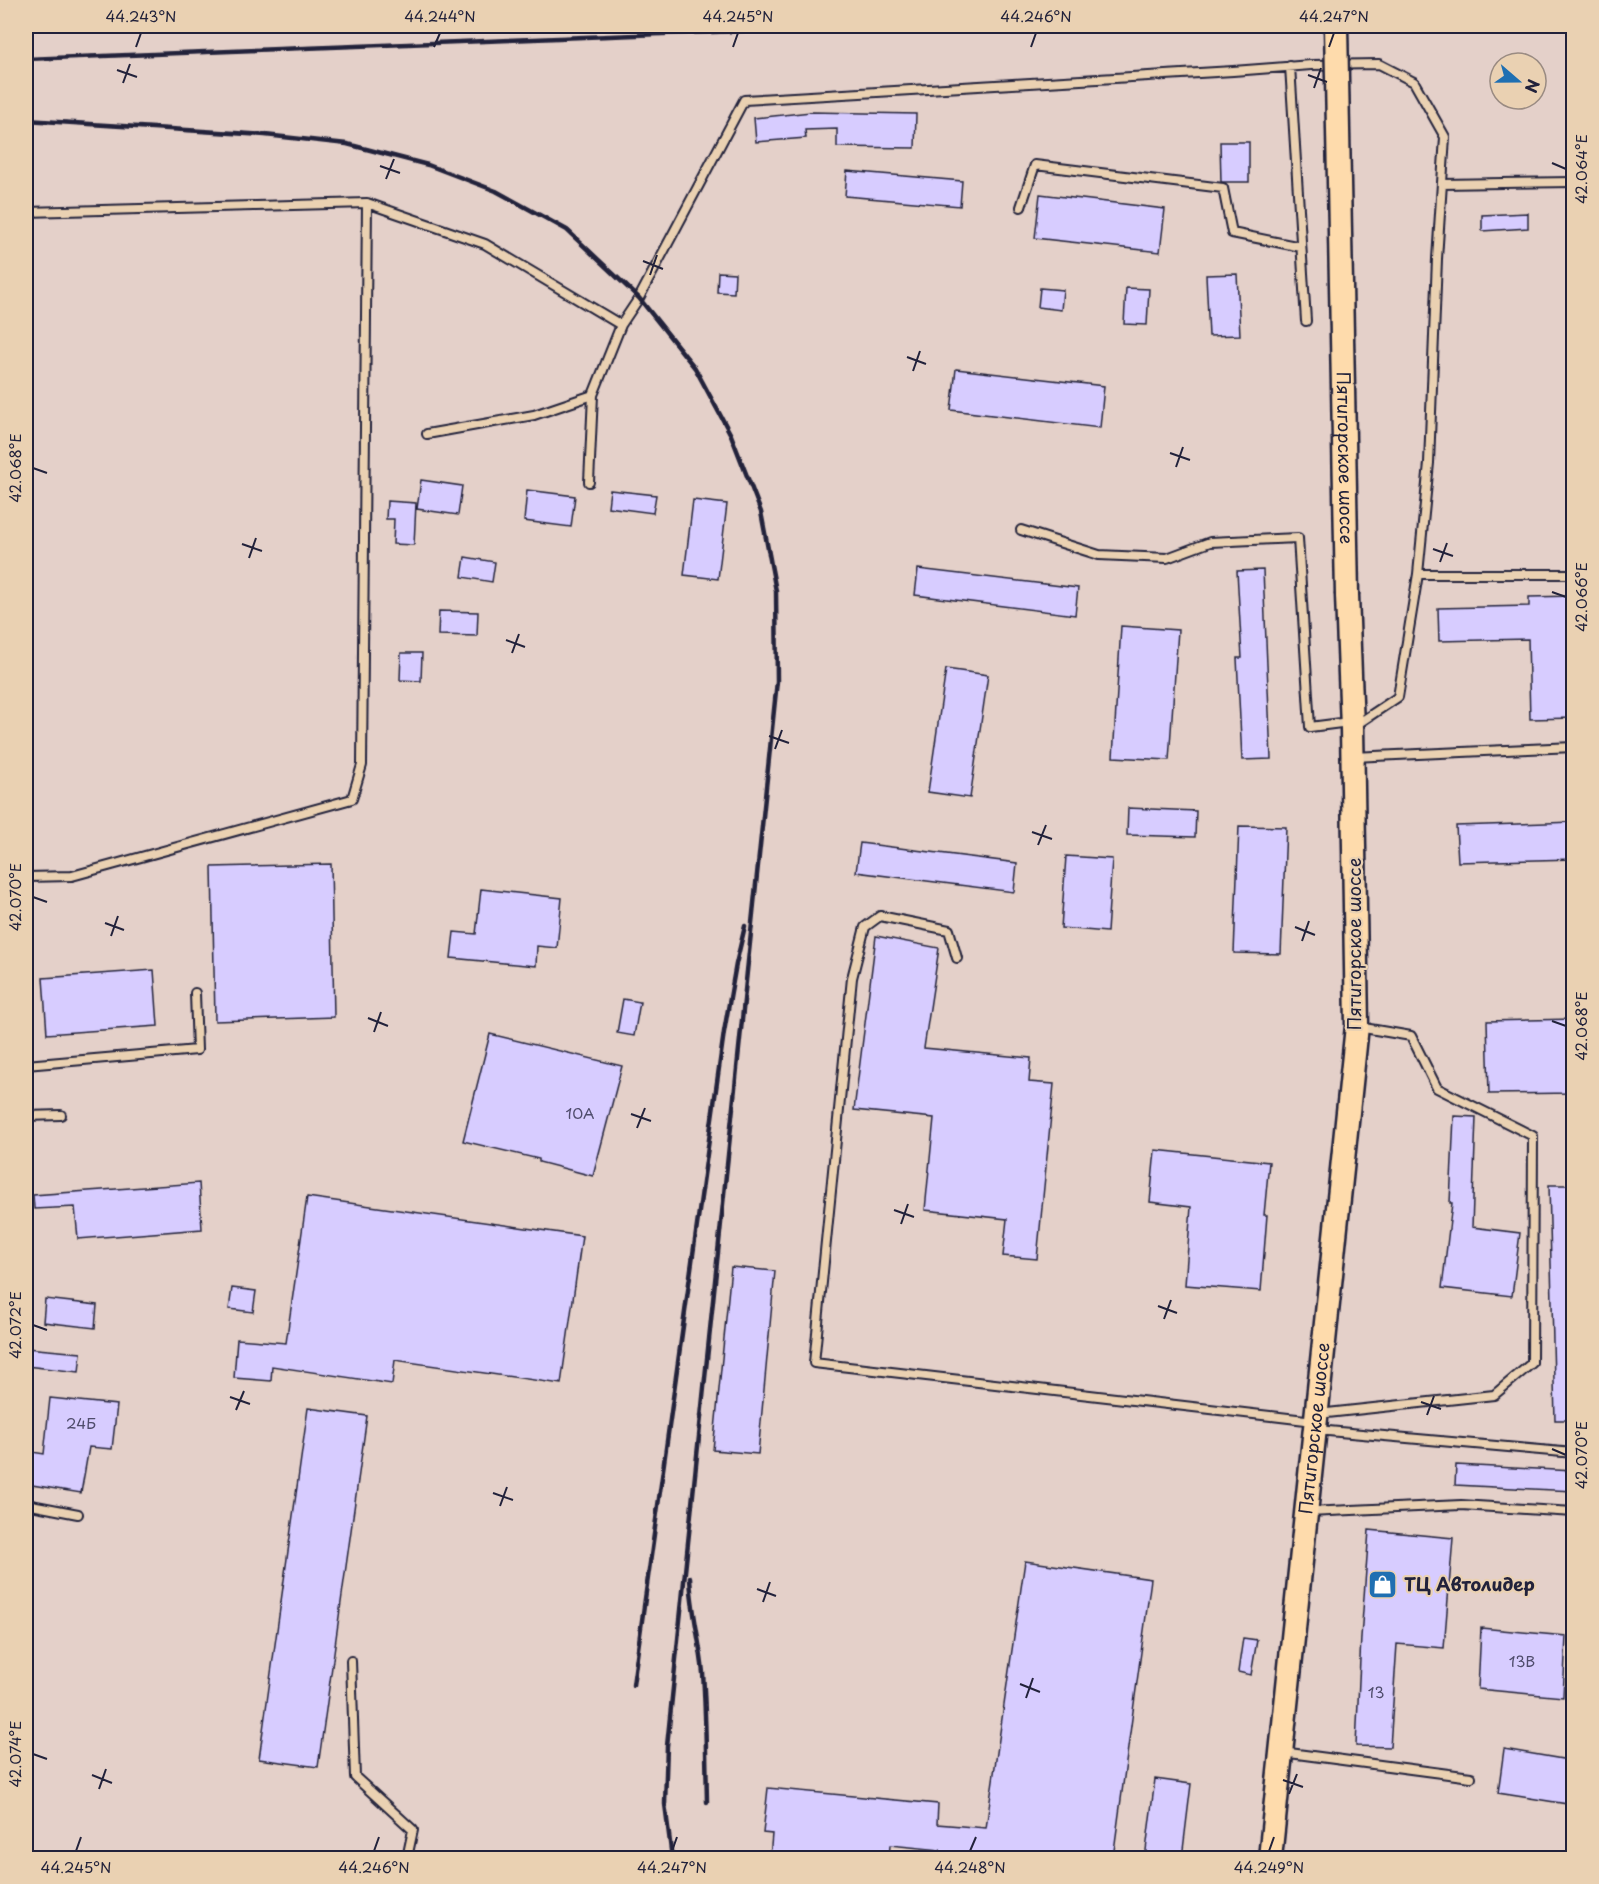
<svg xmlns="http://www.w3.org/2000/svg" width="1599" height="1884" font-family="'Playpen Sans',sans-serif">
<rect width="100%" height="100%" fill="#e4d0c9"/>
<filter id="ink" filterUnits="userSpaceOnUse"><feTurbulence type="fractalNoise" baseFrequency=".0167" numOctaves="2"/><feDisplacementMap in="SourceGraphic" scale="12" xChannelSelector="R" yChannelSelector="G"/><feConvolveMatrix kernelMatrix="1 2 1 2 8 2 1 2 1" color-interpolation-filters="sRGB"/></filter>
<g filter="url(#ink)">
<!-- building -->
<path fill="#d7ccff" stroke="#22223b" stroke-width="1.5" d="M811,112L916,114L915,148L837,147V129L805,130L806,138L756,142L754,118Z
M1220,142H1249V182H1221Z
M847,171L962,181L960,206L845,196Z
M1040,194L1165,209L1160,252L1035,238Z
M1528,213V228L1482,231V215Z
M718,272L735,273L734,293L717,292Z
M1237,274L1240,335L1209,336L1206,275Z
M1040,288L1063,290L1061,310L1038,307Z
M1126,288L1149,289L1147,325L1124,324Z
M956,369L1104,386L1100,428L951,410Z
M421,480L462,486L458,515L417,509Z
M527,490L575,496L571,527L524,521Z
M610,490L656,495L653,513L608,507Z
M693,500L727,504L718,579L684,575Z
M387,501L416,503L414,545L393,544L394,519H386Z
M465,557L495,562L492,582L462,577Z
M918,569L1078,588L1075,615L915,595Z
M1263,570L1271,759L1242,760L1237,658H1242L1237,571Z
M1574,596V718L1530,719L1528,639L1439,641L1438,608L1529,606V597Z
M439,611L478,612L477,636L438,635Z
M1121,626L1178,630L1169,760L1113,757Z
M401,653H422L421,681L400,680Z
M946,669L988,675L970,798L928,792Z
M1128,808L1196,811L1195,837L1127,835Z
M1574,822V859L1458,862L1456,826Z
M1239,826L1286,827L1281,954L1234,953Z
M860,843L1017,863L1014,892L856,872Z
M1066,856L1112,859L1107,932L1061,928Z
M331,864L334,1017L215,1021L212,867Z
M481,889L562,898L557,948L537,946L536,966L451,958L454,932L476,934Z
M876,936L939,948L924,1048L1031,1058L1029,1082L1054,1084L1037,1259L1003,1256L1007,1219L925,1210L934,1118L854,1110Z
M154,970L158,1026L47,1034L43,978Z
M623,999L640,1002L634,1036L617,1033Z
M1574,1019V1093L1489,1094L1487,1021Z
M490,1034L622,1066L593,1176L539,1162V1159L463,1141Z
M1454,1116L1476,1117L1472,1227L1520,1233L1512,1296L1442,1288L1452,1203H1450Z
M1155,1150L1269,1162L1264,1215H1267L1261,1291L1185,1285L1191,1207L1150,1202Z
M199,1183L202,1229L78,1239L75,1207L34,1209L33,1195Z
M1549,1185H1574V1420H1555Z
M307,1197L582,1236L561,1384L395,1360L392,1384L272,1366L271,1381L234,1378L237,1339L286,1343Z
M731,1267L775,1271L758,1454L713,1450Z
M232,1288L256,1291L253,1312L229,1309Z
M45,1299L97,1305L95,1328L43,1322Z
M26,1348L81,1353L79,1372L26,1366Z
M50,1398L117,1405L112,1449L89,1447L81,1493L26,1484V1451L44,1454Z
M308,1408L367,1416L318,1767L259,1759Z
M1456,1465L1574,1471V1491L1455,1485Z
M1369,1530L1453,1538L1444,1648L1397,1644L1390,1747L1356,1746L1361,1637Z
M1025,1561L1151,1579L1113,1858H974L939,1856L940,1850L890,1845L889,1858H770L772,1834L763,1833L768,1788L938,1804L937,1824L986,1828Z
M1481,1628L1566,1636L1563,1697L1478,1689Z
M1243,1638L1257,1640L1251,1675L1238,1672Z
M1504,1749L1574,1761V1805L1498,1793Z
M1155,1779L1191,1784L1182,1858H1145Z"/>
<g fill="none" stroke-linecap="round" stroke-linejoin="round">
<defs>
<path id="service" d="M1290,66L1306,321
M1442,184L1574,182
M1021,207L1035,165L1223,188L1232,233L1301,247
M26,212L367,203L485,244L621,325
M427,434L534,415L593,395
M589,482L593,395L621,325L639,298L744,100L1233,71L1311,65L1379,64L1414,82L1445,137L1437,259L1429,463L1418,574L1398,697L1356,725
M1021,530L1099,555L1167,558L1210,542L1298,538L1310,727L1349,722
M1418,574H1574
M1353,757L1574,747
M26,877L72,876L352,799L362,765L367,203
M957,958L949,930L880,916L865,927L852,978L814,1363L1314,1421
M26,1065L197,1050L195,993
M26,1116L61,1115
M1318,1414L1494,1395L1532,1363L1533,1136L1437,1088L1411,1036L1358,1027
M1317,1430L1574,1453
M26,1504L78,1514
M1308,1512L1461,1505L1574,1512
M351,1661L355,1777L413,1830L407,1858
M1282,1752L1471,1777"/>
<g id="primary">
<path id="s1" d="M1270,1858L1357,1026L1352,728L1347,595"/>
</g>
</defs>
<!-- service casing -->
<use href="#service" stroke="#22223b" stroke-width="12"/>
<!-- primary casing -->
<use href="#primary" stroke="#22223b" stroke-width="27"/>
<!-- service -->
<use href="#service" stroke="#ead1b2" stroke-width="8"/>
<!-- primary -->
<use href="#primary" stroke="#fedbac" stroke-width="22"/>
<!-- rail -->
<path stroke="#22223b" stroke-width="4.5" d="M26,59L863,26
M26,120L265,135L347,144L428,165L496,191L567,230L639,298L695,368L731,435L761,512L776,591L777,681L667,1746L665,1804L672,1858
M690,1577C691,1609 700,1640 703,1673C706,1716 706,1759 707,1802
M633,1685L724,1032L736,964L745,926"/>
<defs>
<g id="primary-bridge">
<path id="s2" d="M1336,26L1347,595"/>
</g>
</defs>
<!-- primary-bridge casing -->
<use href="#primary-bridge" stroke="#22223b" stroke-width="27" stroke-linecap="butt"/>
<!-- primary-bridge -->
<use href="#primary-bridge" stroke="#fedbac" stroke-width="22"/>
</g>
</g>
<!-- ticks -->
<path fill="none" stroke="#22223b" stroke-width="2" d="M136,47L141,33M434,47L440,33M733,47L738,33M1031,47L1036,33M1329,47L1334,33M117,70L137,77M1308,75L1327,82M123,83L130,64M1314,88L1321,68M1552,163L1566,169M380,166L400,173M386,179L394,159M643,261L663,269M650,275L657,255M907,357L926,364M913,371L920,351M1170,453L1190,460M1176,467L1183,447M33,468L47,473M242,544L262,551M1433,549L1453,556M249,558L256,538M1440,562L1447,543M1552,592L1566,597M506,640L525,647M512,653L519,634M769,736L789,743M775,749L782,730M1032,832L1052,839M1038,845L1046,825M33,897L47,902M105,923L124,930M1295,927L1315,935M111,936L118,916M1302,941L1309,921M368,1018L388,1026M1552,1021L1566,1026M374,1032L381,1012M631,1114L651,1121M637,1128L645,1108M894,1210L914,1217M901,1224L908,1204M1158,1306L1177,1313M1164,1319L1171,1300M33,1325L47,1330M230,1397L250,1404M1421,1402L1441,1409M236,1410L244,1391M1427,1415L1434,1396M1552,1449L1566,1455M493,1493L513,1500M500,1506L507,1487M757,1589L776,1596M763,1602L770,1582M1020,1684L1040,1692M1026,1698L1033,1678M33,1754L47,1759M92,1775L112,1783M1283,1780L1303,1787M99,1789L106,1769M1289,1794L1297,1774M76,1851L81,1837M374,1851L379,1837M672,1851L677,1837M970,1851L976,1837M1269,1851L1274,1837"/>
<!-- icons -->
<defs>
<symbol id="shop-square" viewBox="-11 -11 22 22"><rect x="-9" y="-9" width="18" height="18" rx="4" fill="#1f6fb2" stroke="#ead1b2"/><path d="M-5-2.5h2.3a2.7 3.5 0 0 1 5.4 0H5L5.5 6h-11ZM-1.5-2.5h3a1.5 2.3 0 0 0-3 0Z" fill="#fff"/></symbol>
</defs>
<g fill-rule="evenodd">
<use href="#shop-square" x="1366" y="1568" width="33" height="33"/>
</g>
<g text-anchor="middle" stroke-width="4.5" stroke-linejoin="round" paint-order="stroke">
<!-- number labels -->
<g font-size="15" fill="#4f4c6c">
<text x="580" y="1119">10А</text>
<text x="81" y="1429">24Б</text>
<text x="1522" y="1667">13В</text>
<text x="1376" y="1698">13</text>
</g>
<!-- street labels -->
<g font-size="18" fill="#22223b" stroke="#ead1b2">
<text dy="6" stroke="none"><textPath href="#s2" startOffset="432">Пятигорское шоссе</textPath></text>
<text transform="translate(1355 944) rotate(-90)" y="6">Пятигорское шоссе</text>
<text dy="6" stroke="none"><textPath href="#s1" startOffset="432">Пятигорское шоссе</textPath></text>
</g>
<!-- poi labels -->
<g font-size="18" font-weight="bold" fill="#22223b" stroke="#ead1b2" text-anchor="start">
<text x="1404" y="1591">ТЦ Автолидер</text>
</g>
</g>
<!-- margin -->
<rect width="1599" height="1884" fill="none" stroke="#ead1b2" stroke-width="66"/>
<!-- north arrow -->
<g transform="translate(1518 81) rotate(110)"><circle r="28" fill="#ead1b2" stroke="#9a8b82" stroke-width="1.5"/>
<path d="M0-4.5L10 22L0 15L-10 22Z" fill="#1f6fb2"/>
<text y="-9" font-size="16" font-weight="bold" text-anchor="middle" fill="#22223b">N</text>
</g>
<rect x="33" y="33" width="1533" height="1818" fill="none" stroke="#22223b" stroke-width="2"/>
<g font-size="15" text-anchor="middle" fill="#22223b">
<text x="141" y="22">44.243°N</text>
<text x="440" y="22">44.244°N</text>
<text x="738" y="22">44.245°N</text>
<text x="1036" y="22">44.246°N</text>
<text x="1334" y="22">44.247°N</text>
<text transform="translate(1582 169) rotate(-90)" y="5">42.064°E</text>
<text transform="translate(16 468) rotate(-90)" y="5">42.068°E</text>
<text transform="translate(1582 597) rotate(-90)" y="5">42.066°E</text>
<text transform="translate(16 897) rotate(-90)" y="5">42.070°E</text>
<text transform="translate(1582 1026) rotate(-90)" y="5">42.068°E</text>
<text transform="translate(16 1325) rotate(-90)" y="5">42.072°E</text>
<text transform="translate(1582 1455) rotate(-90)" y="5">42.070°E</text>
<text transform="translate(16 1754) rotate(-90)" y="5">42.074°E</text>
<text x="76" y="1873">44.245°N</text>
<text x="374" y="1873">44.246°N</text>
<text x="672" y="1873">44.247°N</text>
<text x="970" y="1873">44.248°N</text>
<text x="1269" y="1873">44.249°N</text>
</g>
</svg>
